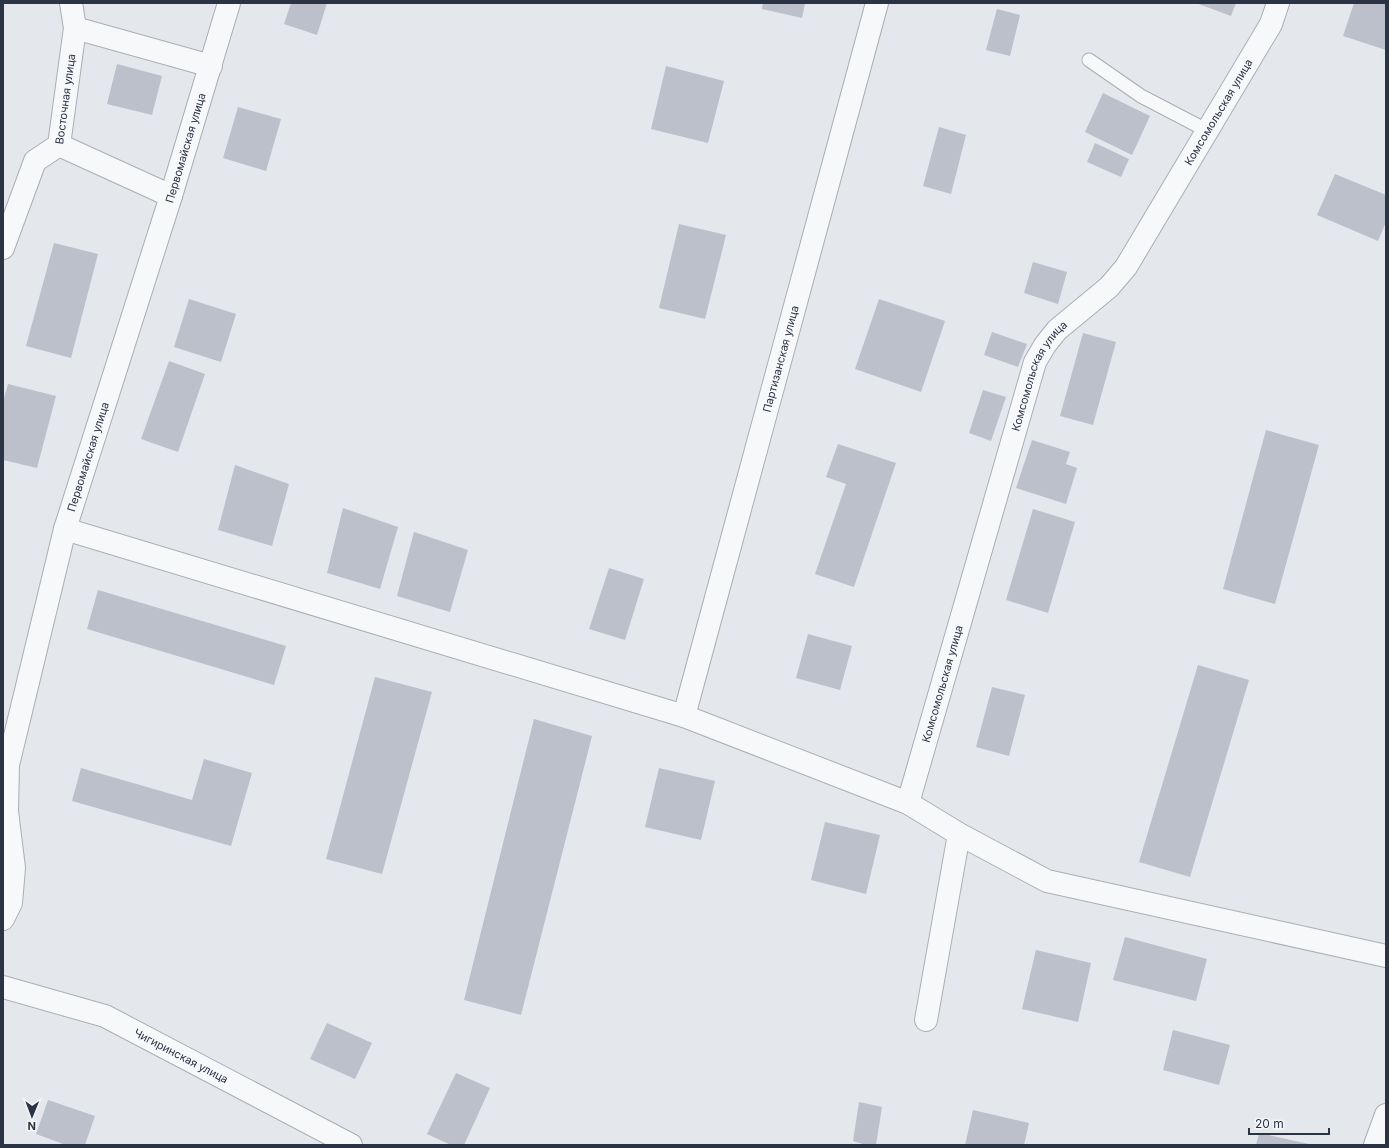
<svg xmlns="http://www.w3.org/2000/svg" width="1389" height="1148" font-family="Inter,sans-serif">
<rect width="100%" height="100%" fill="#e4e7ec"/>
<!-- building -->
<path fill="#bbc0ca" d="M291,3H327L317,35L284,24Z
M763,3H805L802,18L762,9Z
M1196,3H1236L1231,16Z
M1354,3H1386V50L1343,36Z
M997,9L1020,15L1010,56L986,50Z
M117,64L162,76L152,115L107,104Z
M666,66L724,81L708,143L651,129Z
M1103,93L1150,116L1132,155L1085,132Z
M238,107L281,119L266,171L223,158Z
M939,127L966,135L951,194L923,186Z
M1095,143L1129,159L1121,177L1087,162Z
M1335,174L1386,195V222L1378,241L1317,215Z
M679,224L726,235L705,319L659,308Z
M54,243L98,254L71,358L26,346Z
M1033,262L1067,272L1058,304L1024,293Z
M189,299L236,314L221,362L174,347Z
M879,299L945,321L921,392L855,369Z
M992,332L1027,344L1018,367L984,355Z
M1083,333L1116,342L1093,425L1060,416Z
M169,361L205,374L178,452L141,439Z
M8,384L56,396L37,468L3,460V402Z
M983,390L1006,397L991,441L969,433Z
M1266,430L1319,445L1275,604L1223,589Z
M1032,440L1070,452L1066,464L1077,468L1066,504L1016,488Z
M838,444L896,463L854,587L815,574L846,484L826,477Z
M235,465L289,484L272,546L218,530Z
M343,508L398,527L380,589L327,573Z
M1033,509L1075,522L1048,613L1006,600Z
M414,532L468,550L450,612L397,596Z
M609,568L644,579L625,640L589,629Z
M98,590L286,646L274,685L87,629Z
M808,634L852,646L840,690L796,678Z
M1198,665L1249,680L1190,877L1139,862Z
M375,677L432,692L382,874L326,859Z
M992,687L1025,695L1009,756L976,747Z
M534,719L592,736L521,1015L464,1000Z
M204,759L252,773L231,846L72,801L81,768L192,800Z
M659,768L715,781L701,840L645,827Z
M825,822L880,835L866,894L811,880Z
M1125,937L1207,959L1196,1001L1113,980Z
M1036,950L1091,963L1078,1022L1022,1009Z
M327,1023L372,1043L355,1079L310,1059Z
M1173,1030L1230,1045L1219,1085L1163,1070Z
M456,1073L490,1088L464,1145H451L427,1134Z
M48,1100L95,1116L85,1145H66L36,1134Z
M859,1102L882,1107L876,1145H866L853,1141Z
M973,1110L1029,1123L1024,1145H965Z
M1259,1133L1309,1144V1145H1256Z"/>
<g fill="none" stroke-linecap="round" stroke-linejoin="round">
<defs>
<path id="service" d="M1089,60L1141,96L1208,131"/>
<g id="minor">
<path d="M75,28L211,66"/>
<path d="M59,145L171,196"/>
<path id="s1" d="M3,248L35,161L59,145L75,28L71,3"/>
<path d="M65,529L684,716L908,803L959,834L1047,881L1386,956"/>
<path id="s2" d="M684,716L877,3"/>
<path id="s3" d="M908,803L1035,362L1045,345L1057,330L1109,287L1126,267L1271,24L1278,3"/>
<path id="s4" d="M3,919L11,903L14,868L7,811L8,765L65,529L171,196L229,3"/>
<path id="s5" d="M3,987L105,1016L351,1145"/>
<path d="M926,1020L959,834"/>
<path d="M1375,1145L1386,1115"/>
</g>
</defs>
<!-- service casing -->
<use href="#service" stroke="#a9aeb7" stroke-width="15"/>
<!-- minor casing -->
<use href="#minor" stroke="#a9aeb7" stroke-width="24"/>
<!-- service -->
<use href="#service" stroke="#f7f8fa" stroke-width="13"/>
<!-- minor -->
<use href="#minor" stroke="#f7f8fa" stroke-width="22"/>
</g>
<g text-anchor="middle" stroke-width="3.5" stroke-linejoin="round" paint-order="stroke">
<!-- street labels -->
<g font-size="11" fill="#2b3445" stroke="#f4f6f9">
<text dy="4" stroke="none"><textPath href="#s1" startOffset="168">Восточная улица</textPath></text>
<text dy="4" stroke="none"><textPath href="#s3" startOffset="772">Комсомольская улица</textPath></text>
<text dy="4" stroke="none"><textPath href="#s4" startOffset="799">Первомайская улица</textPath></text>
<text dy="4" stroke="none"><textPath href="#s2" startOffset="370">Партизанская улица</textPath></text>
<text dy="4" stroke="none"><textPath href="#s3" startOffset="448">Комсомольская улица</textPath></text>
<text dy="4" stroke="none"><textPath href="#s4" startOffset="475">Первомайская улица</textPath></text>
<text dy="4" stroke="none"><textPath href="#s3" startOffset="124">Комсомольская улица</textPath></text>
<text dy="4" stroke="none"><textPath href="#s5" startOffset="192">Чигиринская улица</textPath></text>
</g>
</g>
<!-- border -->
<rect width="1389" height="1148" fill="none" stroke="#2b3445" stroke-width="8"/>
<!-- north arrow -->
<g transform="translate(32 1116) rotate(181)" stroke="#f4f6f9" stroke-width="3" paint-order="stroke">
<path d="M0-3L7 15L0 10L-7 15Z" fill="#2b3445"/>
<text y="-6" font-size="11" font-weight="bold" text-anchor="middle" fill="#2b3445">N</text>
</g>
<!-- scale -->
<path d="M1249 1128v6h80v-6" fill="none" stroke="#2b3445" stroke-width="2"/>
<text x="1255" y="1128" font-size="12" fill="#2b3445" stroke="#f4f6f9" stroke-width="3" paint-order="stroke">20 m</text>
</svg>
